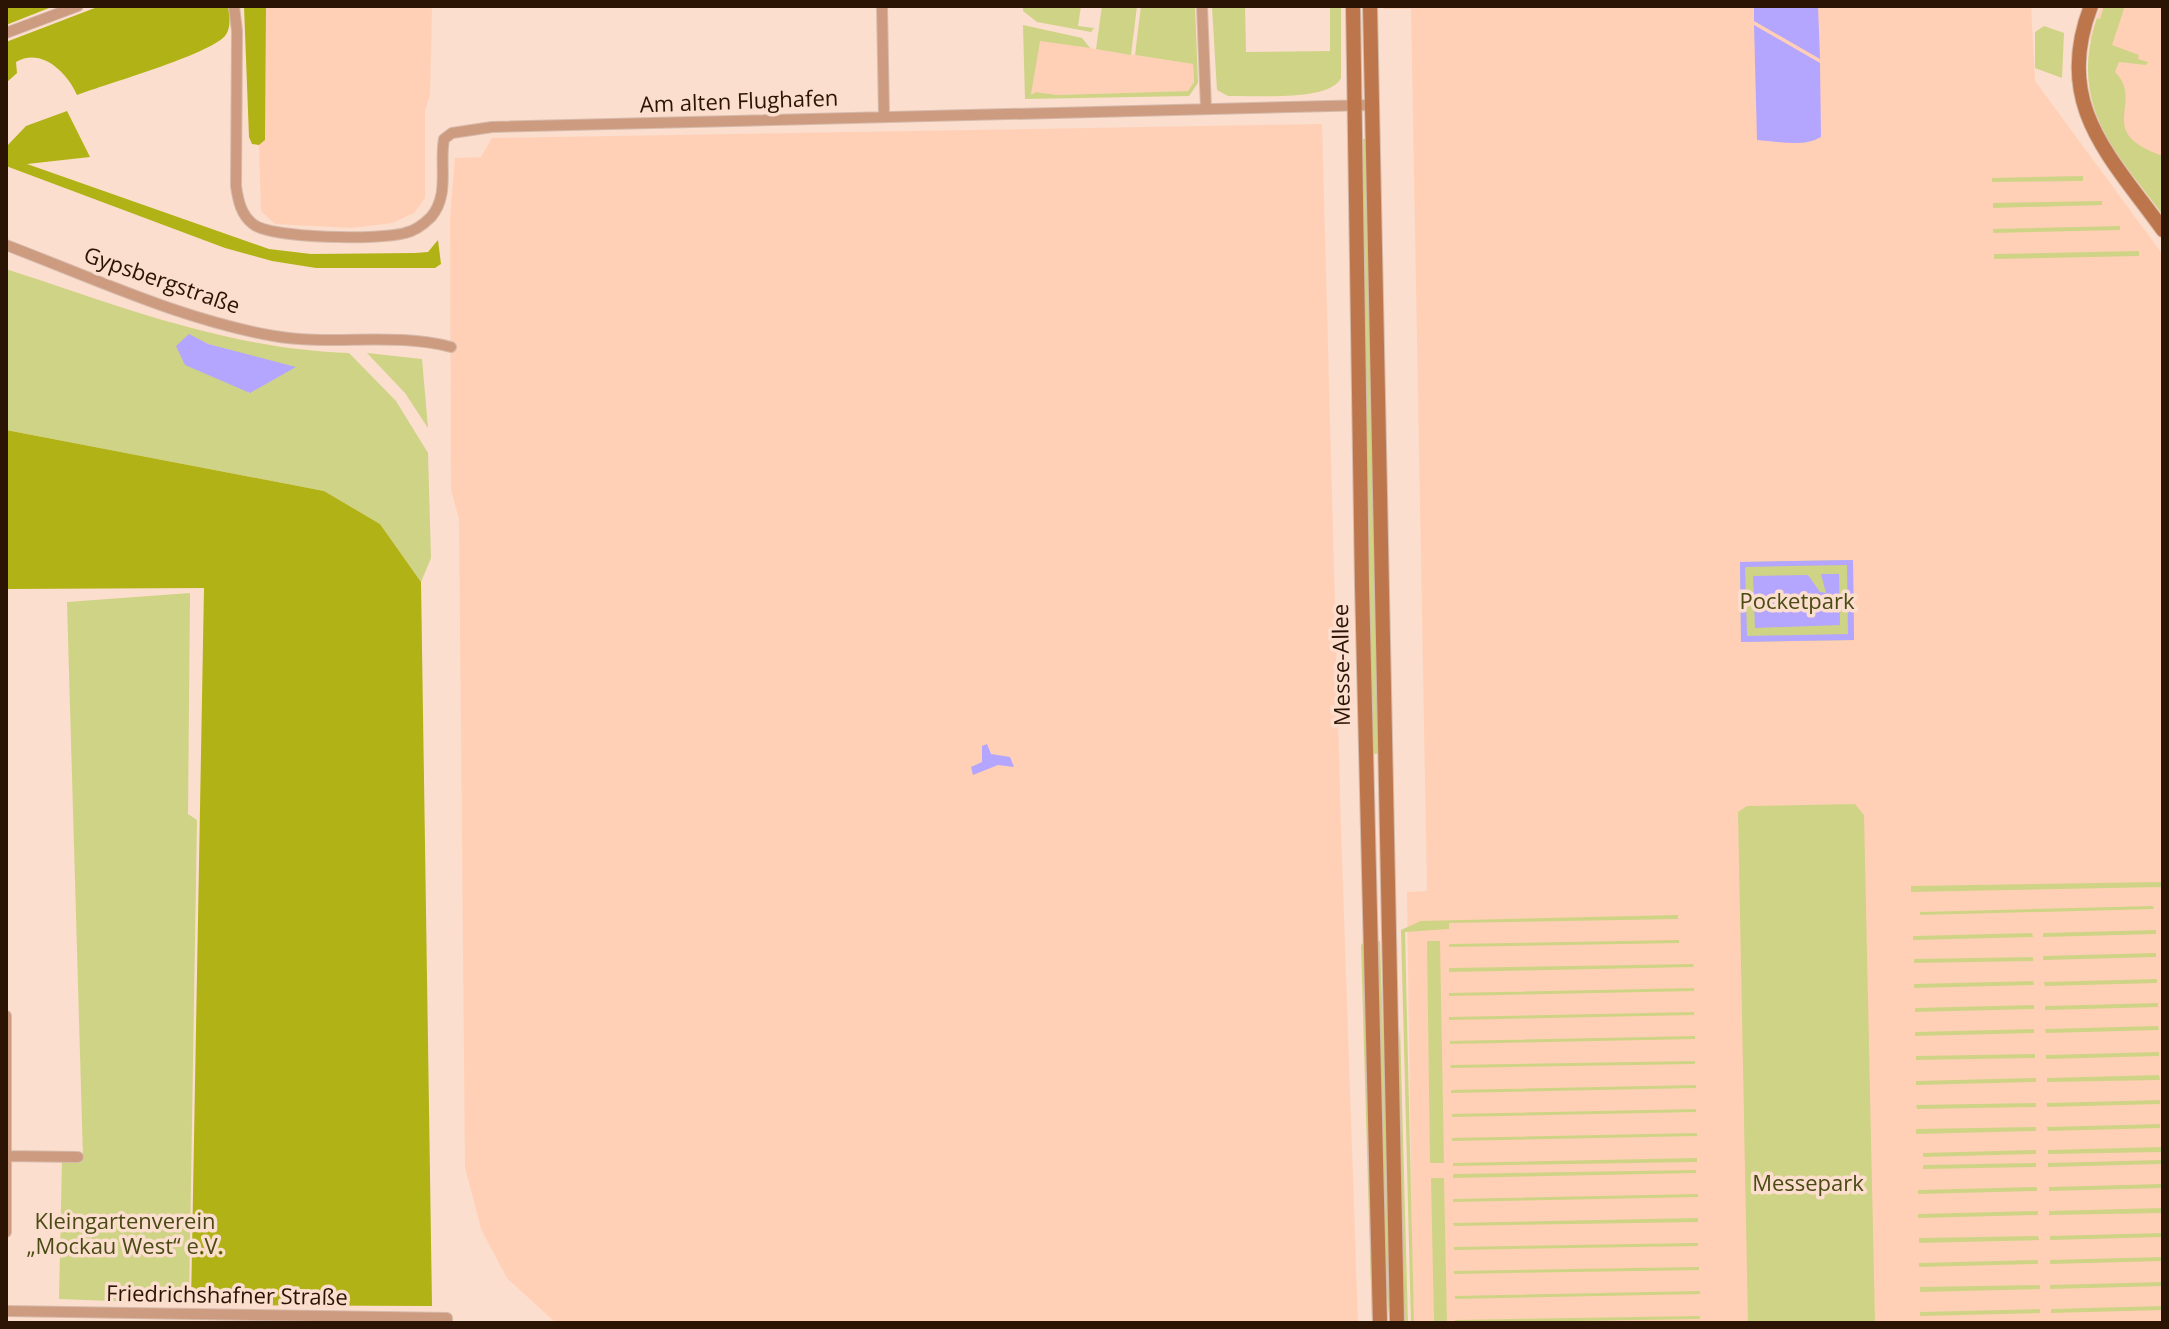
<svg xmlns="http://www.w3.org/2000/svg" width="2169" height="1329" font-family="'Open Sans',sans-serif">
<rect width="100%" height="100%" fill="#fbdece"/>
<!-- built -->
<path fill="#ffd0b6" d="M266,6H432L430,95L425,111V198L414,213L392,223L351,228L275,224L261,211L259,145L265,140Z
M1384,6H2031L2035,81L2163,255V1323H1413L1407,892L1427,891L1411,9H1384Z
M2101,6H2163V215L2112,147L2090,37Z
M1039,40L1193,64L1194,82L1188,91L1056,95L1037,92L1031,95Z
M1322,124L1341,829L1358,1323H556L507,1278L481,1229L465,1167L459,519L451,490L450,218L455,158L481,157L492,138Z"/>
<!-- green -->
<path fill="#cfd385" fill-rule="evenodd" d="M1023,6H1081L1078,26L1094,28L1091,32L1037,22L1023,11Z
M1102,6H1137L1131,55L1096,49Z
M1141,6H1195L1198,83L1189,96L1025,99L1023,25L1082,38L1090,48L1040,41L1031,95L1036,92L1057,95L1188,91L1194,82L1193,64L1135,55Z
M1245,6L1246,52L1330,51V6H1341V78C1330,102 1253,95 1228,96L1217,90L1212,7Z
M2104,6H2125L2112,45L2139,55L2138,59L2148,62L2146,65L2119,62L2115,72C2146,103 2092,132 2163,156V215C2114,150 2068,105 2097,18L2100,19Z
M2044,26L2064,33L2062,78L2035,68V32Z
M1361,139H1365L1371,271L1381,753L1374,754L1367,577Z
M2083,176V181L1992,182V178Z
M2102,201V205L1993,208V203Z
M2120,226V230L1993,233V229Z
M2139,251V256L1994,259V254Z
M6,269C120,306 227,349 349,353L396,401L428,453L431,558L421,582L380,524L324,491L6,430ZM189,335L208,344L294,368L249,393Z
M367,353L422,359L428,428L405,393Z
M1853,560L1854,640L1741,642L1740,562Z
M190,593L188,814L197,820L189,1304L59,1299L62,1160L83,1158L67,602Z
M1855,804L1864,815L1875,1323H1748L1738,812L1747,806Z
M2163,882V887L1911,892V886Z
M2153,906L2154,909L1920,915V912Z
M1678,915V919L1449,923V929L1405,932L1414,1323H1411L1401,930L1421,921Z
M2156,930V934L2043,937V933Z
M2032,933L2033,937L1913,940V936Z
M1679,940V943L1449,947V944Z
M1365,941L1376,1323H1372L1361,945Z
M1374,941H1380L1393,1323H1390L1385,1277Z
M1427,941H1440L1444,1163H1430Z
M2156,953V957L2043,960V956Z
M2033,957V961L1914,963V959Z
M1693,964L1694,967L1449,972V968Z
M2157,979V983L2045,986L2044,982Z
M2033,981L2034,985L1914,988V984Z
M1694,988V991L1449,996V993Z
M2158,1003V1007L2045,1010V1006Z
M2034,1005V1009L1915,1012V1008Z
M1694,1012V1015L1449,1020V1017Z
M1400,1026L1408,1323H1402L1397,1077Z
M2158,1026L2159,1030L2046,1033L2045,1029Z
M2034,1029V1033L1915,1036V1032Z
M1695,1036V1039L1450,1044V1041Z
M2159,1052V1056L2046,1059V1055Z
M2035,1054V1058L1916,1060V1056Z
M1695,1061V1064L1451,1068L1450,1065Z
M2159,1075L2160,1080L2047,1082V1078Z
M2036,1078V1082L1916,1085V1081Z
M1696,1085V1088L1451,1093V1090Z
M2160,1100V1104L2047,1107V1103Z
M2036,1103V1107L1917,1109L1916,1105Z
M1696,1109V1112L1452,1117V1114Z
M2160,1124V1128L2048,1131L2047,1127Z
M2036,1127V1131L1916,1134V1129Z
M1697,1133V1136L1452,1141V1138Z
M2161,1147L2162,1152L2048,1154V1150Z
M2036,1150V1154L1923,1157V1153Z
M1697,1158V1162L1453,1166V1163Z
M2161,1160V1164L2048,1167V1163Z
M2036,1163V1167L1923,1169V1165Z
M1696,1170V1173L1453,1178V1174Z
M1431,1178H1444L1447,1323H1434Z
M2162,1184V1188L2049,1191V1187Z
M2037,1187V1191L1918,1194V1190Z
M1698,1194V1197L1453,1202V1199Z
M2162,1208V1213L2049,1215V1211Z
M2038,1211V1215L1918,1218V1214Z
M1698,1218V1222L1454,1226L1453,1223Z
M2163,1233V1237L2050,1240V1236Z
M2038,1236L2039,1240L1919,1243V1238Z
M1698,1243V1246L1454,1250V1247Z
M2163,1257V1261L2050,1264V1260Z
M2038,1260V1264L1919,1267V1263Z
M1699,1267V1270L1454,1274V1271Z
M2163,1282V1286L2050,1289V1285Z
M2040,1285V1289L1920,1292V1287Z
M1700,1291V1294L1455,1299V1296Z
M2163,1306V1310L2051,1313V1309Z
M2040,1309V1313L1920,1316V1312Z
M1700,1316V1319L1455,1323V1320Z"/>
<!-- forest -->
<path fill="#b0b215" d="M6,6H54L6,25Z
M100,6H228C230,15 231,29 225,36C208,55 106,84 77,95C67,72 41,47 16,62L17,73L6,83V42Z
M244,6H266L265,140L259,145L252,144L249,137Z
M67,111L90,157L27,164L269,249L311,254L415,253L428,252L438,240L441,264L435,268H316L272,261L225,248L6,166V147L26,126Z
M6,430L324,491L380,524L421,582L432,1306L191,1305L204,588L6,589Z"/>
<!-- water -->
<path fill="#b4a5fe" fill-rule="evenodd" d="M1754,6H1818L1820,59L1754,21Z
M1754,25L1820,63L1821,137C1802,148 1777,141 1757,140Z
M189,334L208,344L296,367L250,393L185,365L176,346Z
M1853,560L1854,640L1741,642L1740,562ZM1847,565L1848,634L1747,636L1745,567Z
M1821,574H1839L1840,625L1755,628L1753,576L1808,575L1820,592L1826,593Z
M987,744L991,754L1010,757L1014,767L998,765L973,775L971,767L982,762V746Z"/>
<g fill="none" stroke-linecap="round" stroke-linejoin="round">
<defs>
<path id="street" d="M234,6L237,31L236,186C238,200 241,215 253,224C271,239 381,240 405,233C415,231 424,224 431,217C450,195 439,165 444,139L452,133L492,127L1372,105
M882,6L884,116
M1202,6L1206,109
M6,33L78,6
M6,245C93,278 182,320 274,336C333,346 393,332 451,347
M6,1016V1232
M6,1156L78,1157
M6,1311L447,1318V1323"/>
<path id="secondary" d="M1353,6L1362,586L1380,1323
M1370,6L1397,1323
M2091,6C2053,104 2109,155 2163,230"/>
</defs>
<!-- street casing -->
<use href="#street" stroke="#d6baaa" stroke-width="12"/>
<!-- secondary casing -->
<use href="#secondary" stroke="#d6baaa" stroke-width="16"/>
<!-- street -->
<use href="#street" stroke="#cd9b80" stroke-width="10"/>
<!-- secondary -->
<use href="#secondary" stroke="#bd764b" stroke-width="14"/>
</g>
<g text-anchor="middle" stroke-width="7" stroke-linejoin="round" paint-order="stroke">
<!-- street labels -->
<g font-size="22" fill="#2c1405" stroke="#fbdece">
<text transform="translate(739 101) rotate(-2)" y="8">Am alten Flughafen</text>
<text transform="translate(162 280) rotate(19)" y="8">Gypsbergstraße</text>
<text transform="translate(1341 665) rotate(-91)" y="8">Messe-Allee</text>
<text transform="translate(227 1295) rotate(1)" y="8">Friedrichshafner Straße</text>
</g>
<!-- park labels -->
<g font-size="22" fill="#4a4b14" stroke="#fbdece">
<text x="1797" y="609">Pocketpark</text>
<text x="1808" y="1191">Messepark</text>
<text x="125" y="1229">Kleingartenverein<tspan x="125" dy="25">„Mockau West“ e.V.</tspan></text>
</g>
</g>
<!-- border -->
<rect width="2169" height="1329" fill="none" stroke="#2c1405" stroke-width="16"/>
</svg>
